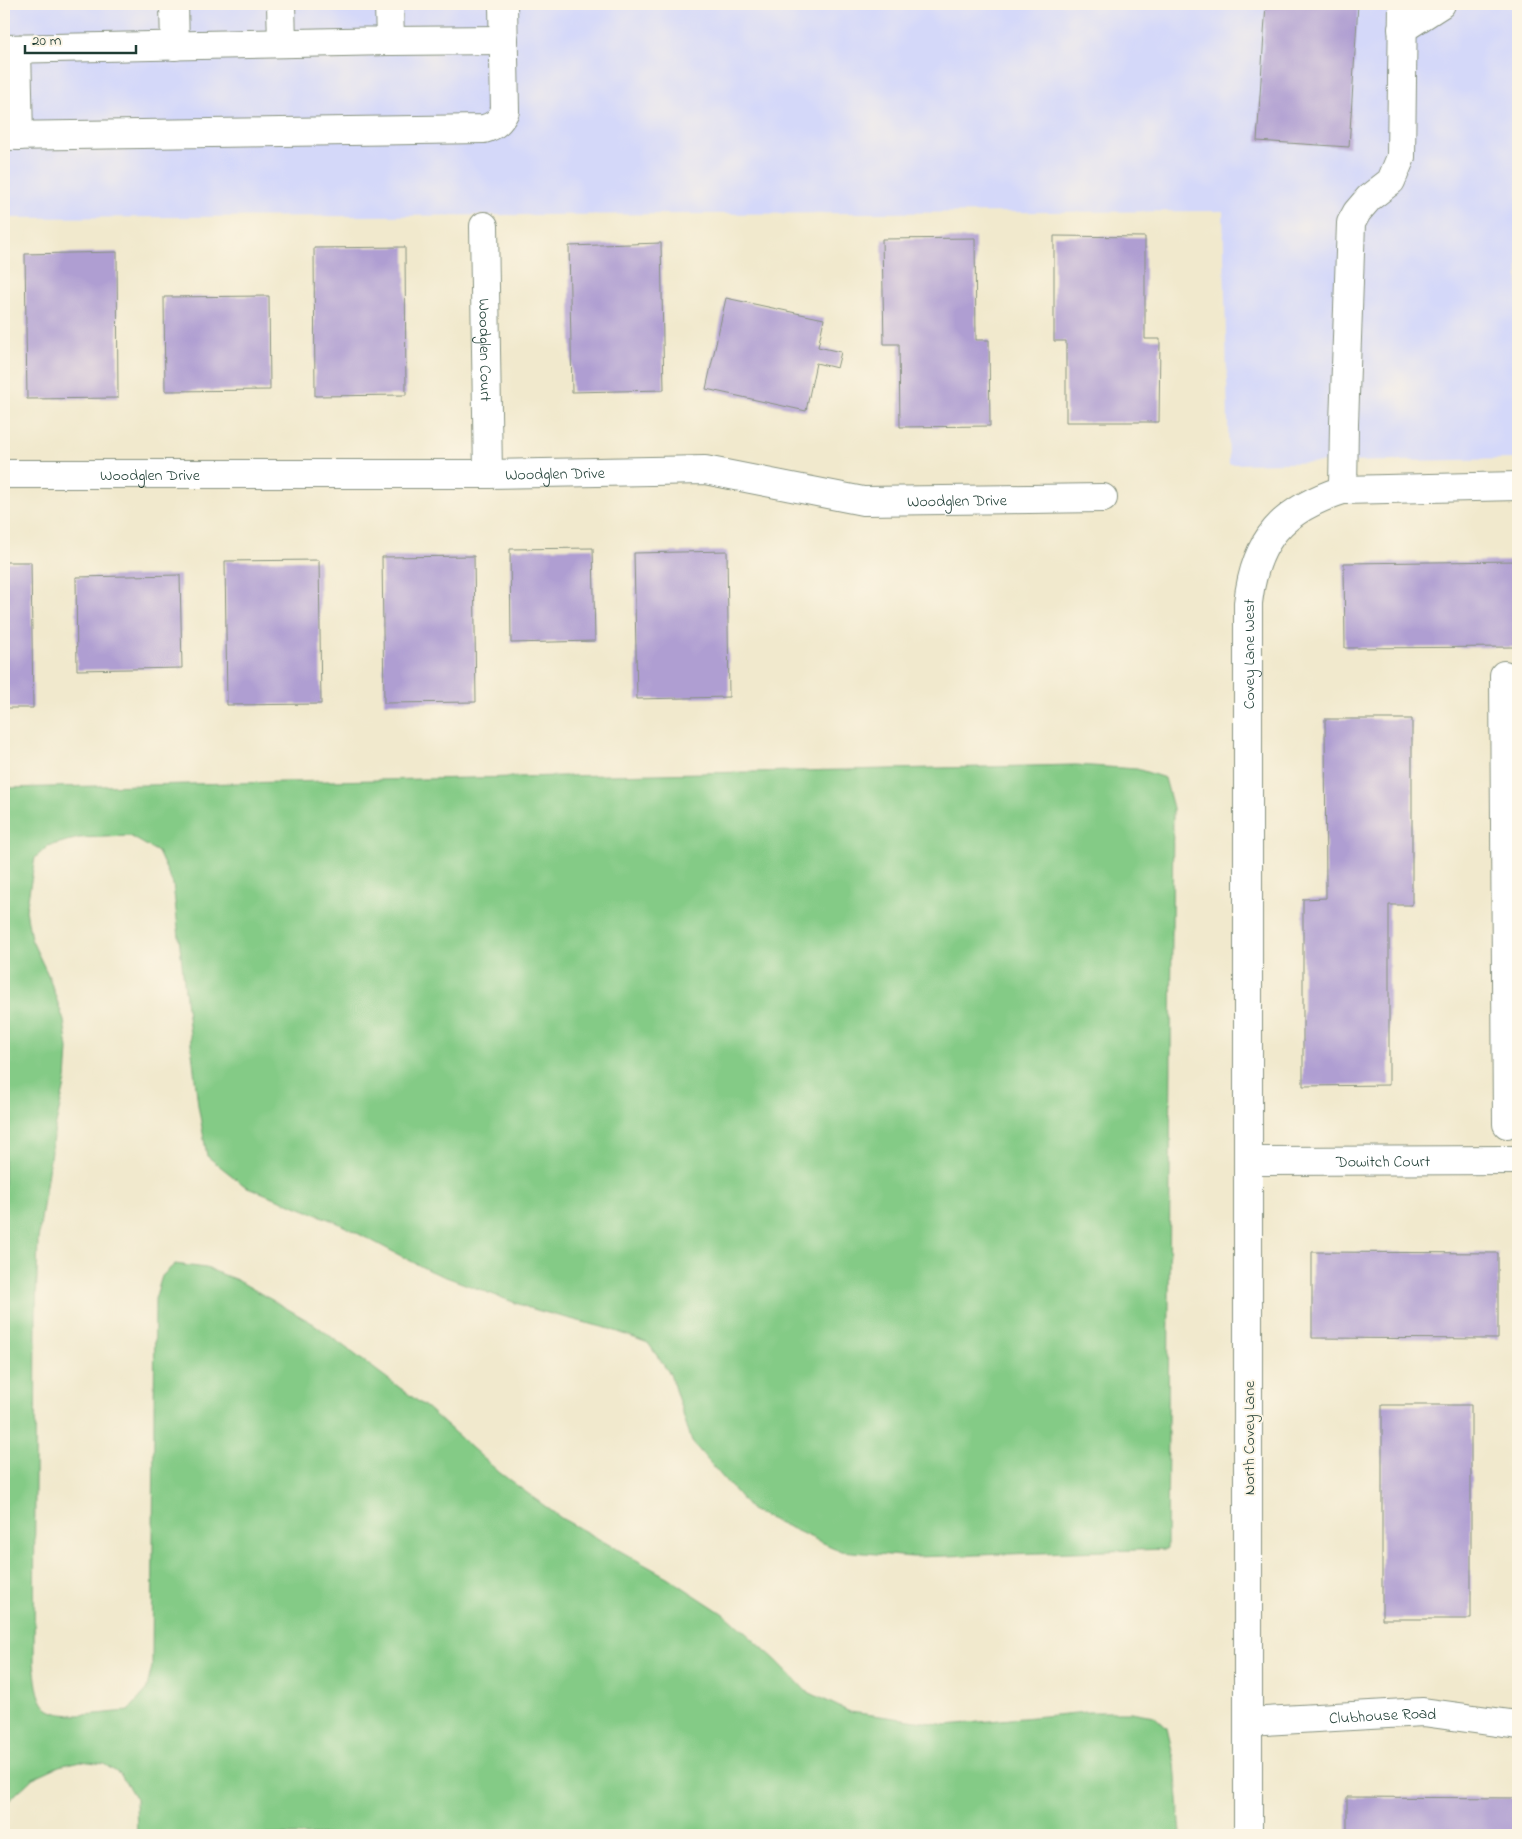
<svg xmlns="http://www.w3.org/2000/svg" width="1522" height="1839" font-family="'Indie Flower',sans-serif">
<rect width="100%" height="100%" fill="#fcf5e5"/>
<filter id="ink" filterUnits="userSpaceOnUse"><feTurbulence type="fractalNoise" baseFrequency=".02" numOctaves="2"/><feDisplacementMap in="SourceGraphic" scale="10" xChannelSelector="R" yChannelSelector="G"/><feConvolveMatrix kernelMatrix="1 2 1 2 8 2 1 2 1" color-interpolation-filters="sRGB"/></filter>
<filter id="wash" filterUnits="userSpaceOnUse"><feTurbulence type="fractalNoise" baseFrequency=".0096" numOctaves="4" result="noise"/><feDisplacementMap in="SourceGraphic" scale="20" xChannelSelector="R" yChannelSelector="G"/><feGaussianBlur stdDeviation="1.12" result="paint"/><feColorMatrix in="noise" values="0 0 0 0 0 0 0 0 0 0 0 0 0 0 0 0 0 1.4 0 .05"/><feComposite in="paint" operator="in"/></filter>
<g filter="url(#wash)">
<rect width="100%" height="100%" fill="#f1e9cd"/>
<!-- built -->
<path fill="#d4d8f9" d="M4,4H1518V459L1229,464L1223,211L4,218Z"/>
<!-- green -->
<path fill="#84cb86" stroke="#52845d" d="M1076,765L1137,769L1165,778L1173,808L1167,1549L913,1557L841,1551L751,1510L692,1442L670,1374L648,1343L610,1329L532,1309L430,1271L336,1222L245,1186L207,1156L198,1105L173,884L158,852L130,836L79,838L48,846L35,858L26,910L31,939L49,977L64,1021L68,1049L66,1080L53,1137L38,1240L36,1309L34,1663C36,1676 36,1698 47,1708C61,1721 109,1712 128,1711L146,1691L152,1667L155,1299L162,1276L175,1264L206,1268L237,1280L314,1324L427,1408L500,1473L561,1518L667,1577L728,1617L777,1661L806,1691L850,1712L947,1725L1087,1712H1131L1154,1716L1167,1728L1175,1764L1181,1835H137L136,1799L121,1775L104,1764L81,1761L59,1766L33,1778L4,1805V788Z"/>
<g id="blocks">
<!-- building -->
<path fill="#af9ed2" d="M1266,4H1358L1349,147L1257,141Z
M1054,236L1145,237V339H1160L1159,422H1066V341H1054Z
M975,238L976,340H989L990,426L900,427L899,344H884L882,239Z
M661,243L664,390L572,392L569,246Z
M405,247L406,395L315,396L314,248Z
M117,252L118,398L27,399L25,254Z
M269,296L270,390L165,391L164,297Z
M726,298L824,319L818,347L841,352L837,368L816,363L806,411L706,389Z
M593,548L595,641L511,643L510,549Z
M727,551L729,697L637,699L634,553Z
M474,556L476,702L384,703L382,557Z
M319,560L321,704L227,705L225,561Z
M1518,561V647L1345,648L1344,563Z
M4,562H31L33,708H4Z
M180,575L182,668L77,670L76,577Z
M1325,719H1412V905H1389V1085L1303,1086V899L1326,898Z
M1312,1252L1498,1253V1339L1312,1338Z
M1382,1405H1471V1619H1382Z
M1347,1797L1518,1798V1835H1347Z"/>
</g>
</g>
<g filter="url(#ink)">
<use href="#blocks" fill-opacity="0" stroke="#889380" stroke-width="1"/>
<g fill="none" stroke-linecap="round" stroke-linejoin="round">
<defs>
<g id="minor">
<path d="M174,4L175,46"/>
<path d="M281,4L282,43"/>
<path d="M1402,29L1441,4"/>
<path d="M390,41L504,40"/>
<path d="M4,49L390,41L389,4"/>
<path d="M17,49L19,136"/>
<path d="M4,136L484,129C495,126 500,121 505,111L503,4"/>
<path id="s1" d="M484,226L488,474"/>
<path id="s2" d="M4,474H488L705,470L863,501L1103,498"/>
<path d="M1343,490L1344,424L1351,223L1357,212L1369,198L1391,181L1401,157L1403,4"/>
<path d="M1504,675L1507,1124"/>
<path id="s3" d="M1248,1161L1518,1160"/>
<path id="s4" d="M1248,1722L1423,1712L1518,1725"/>
<path id="s5" d="M1248,1835V603C1255,539 1283,509 1343,490L1518,486"/>
</g>
</defs>
<!-- minor casing -->
<use href="#minor" stroke="#889380" stroke-width="30"/>
<!-- minor -->
<use href="#minor" stroke="#fff" stroke-width="28"/>
</g>
</g>
<g text-anchor="middle" stroke-width="4" stroke-linejoin="round" paint-order="stroke">
<!-- street labels -->
<g font-size="16" fill="#1f3d34" stroke="#fcf5e5">
<text dy="6" stroke="none"><textPath href="#s1" startOffset="124">Woodglen Court</textPath></text>
<text dy="6" stroke="none"><textPath href="#s2" startOffset="551">Woodglen Drive</textPath></text>
<text dy="6" stroke="none"><textPath href="#s2" startOffset="146">Woodglen Drive</textPath></text>
<text dy="6" stroke="none"><textPath href="#s2" startOffset="956">Woodglen Drive</textPath></text>
<text dy="6" stroke="none"><textPath href="#s5" startOffset="1181">Covey Lane West</textPath></text>
<text dy="6" stroke="none"><textPath href="#s3" startOffset="135">Dowitch Court</textPath></text>
<text transform="translate(1248 1438) rotate(-90)" y="6">North Covey Lane</text>
<text dy="6" stroke="none"><textPath href="#s4" startOffset="135">Clubhouse Road</textPath></text>
</g>
</g>
<!-- margin -->
<rect width="1522" height="1839" fill="none" stroke="#fcf5e5" stroke-width="20"/>
<!-- scale -->
<path d="M25 45v8h111v-8" fill="none" stroke="#1f3d34" stroke-width="2.5"/>
<text x="32" y="45" font-size="15" fill="#1f3d34" stroke="#fcf5e5" stroke-width="4" paint-order="stroke">20 m</text>
</svg>
